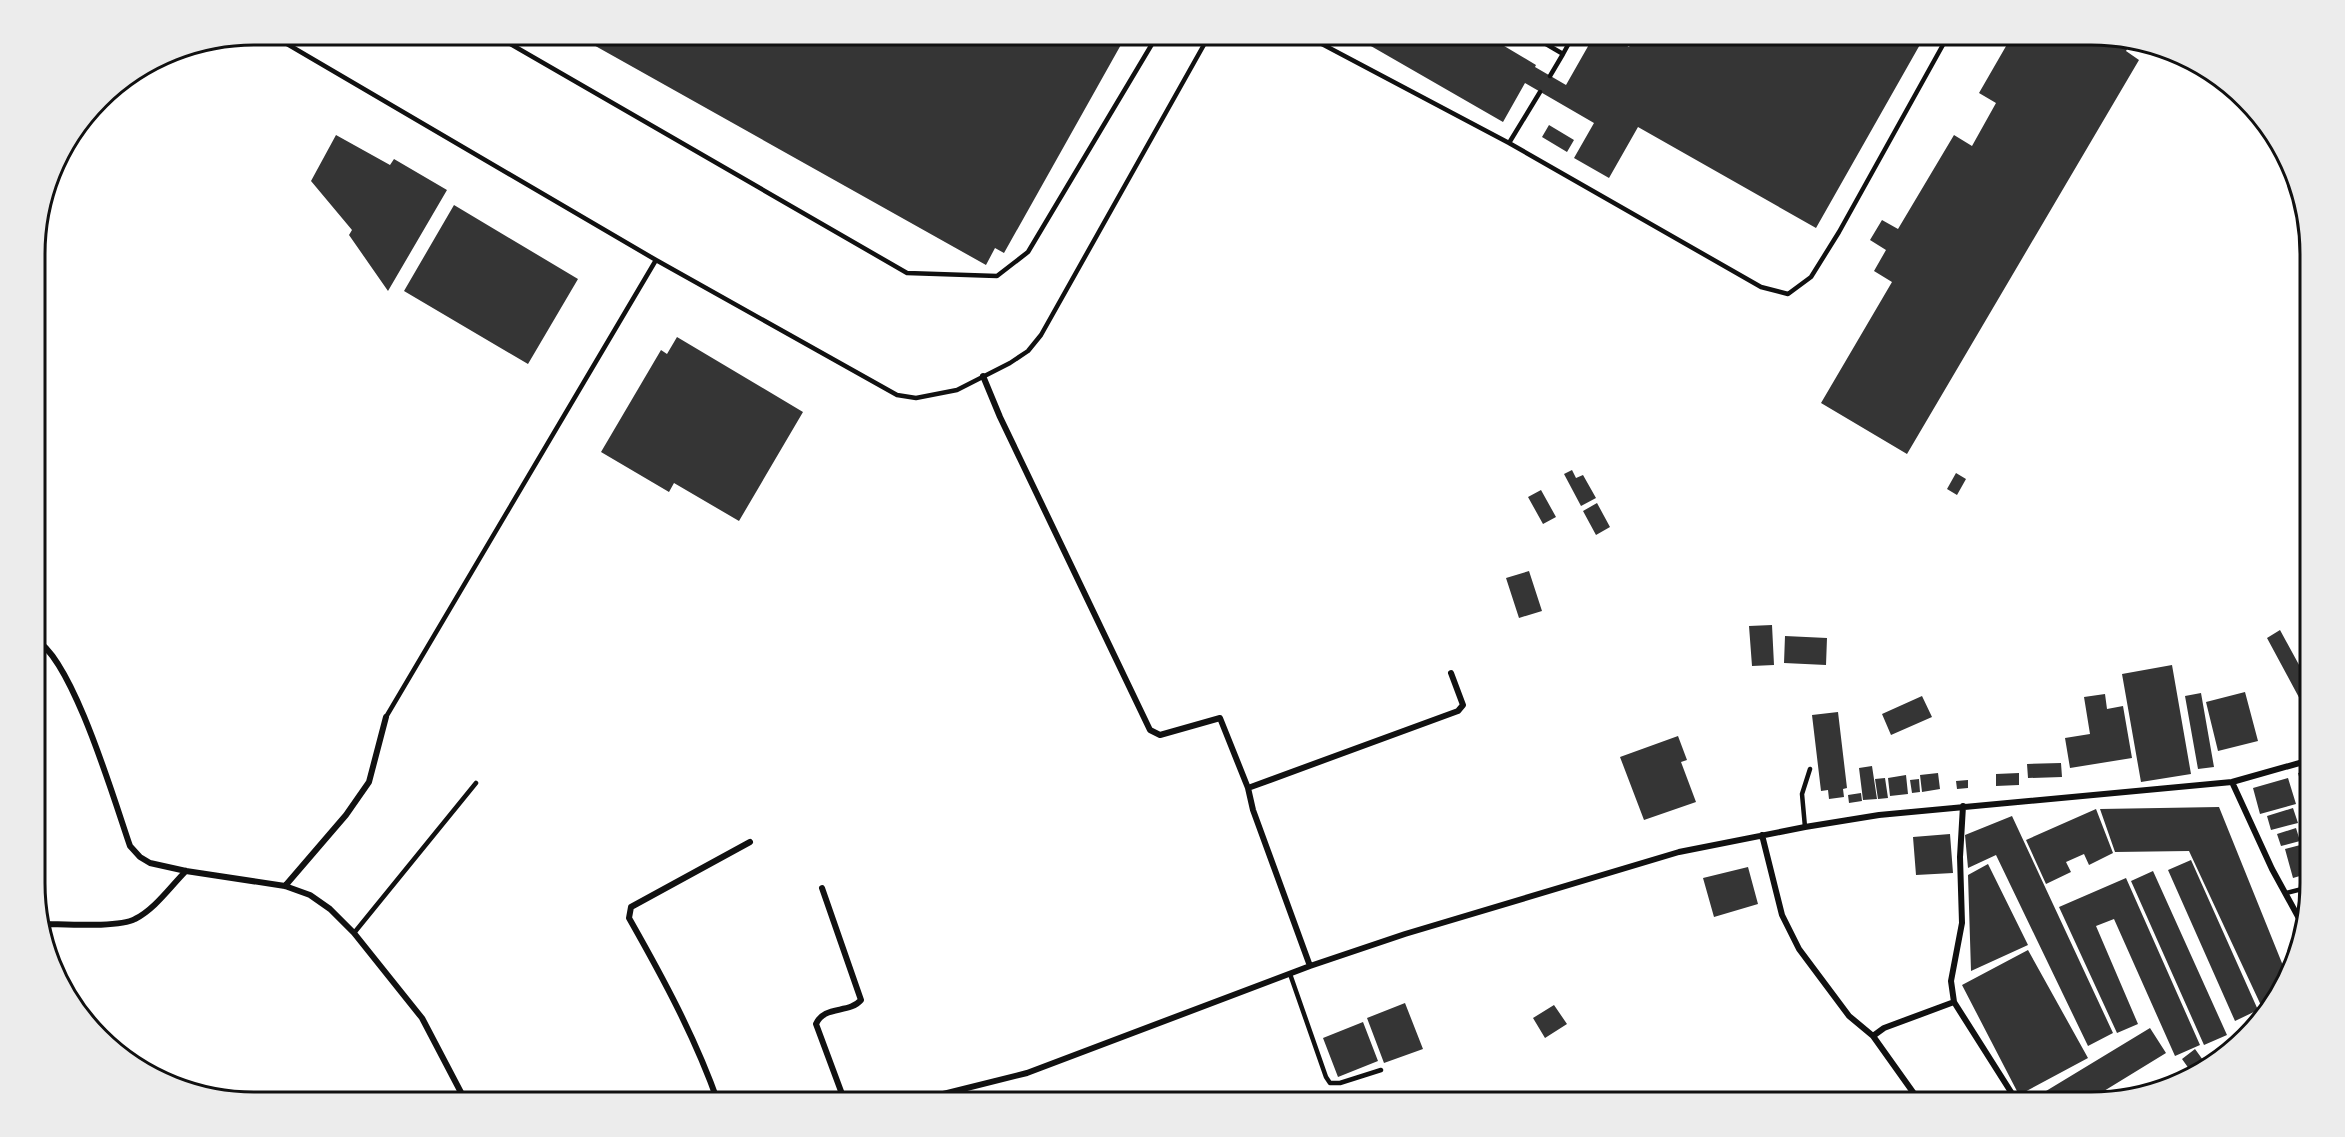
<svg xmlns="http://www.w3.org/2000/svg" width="2345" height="1137" font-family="'Noto Sans',sans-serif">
<rect width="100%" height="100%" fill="#fff"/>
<!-- building -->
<path fill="#353535" d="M574,34H1127L1004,253L995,248L986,265Z
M1350,34H1484L1536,65L1535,67L1566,85L1595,34H1607L1629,47L1636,34H1926L1816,228L1638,127L1609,178L1574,158L1594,123L1525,83L1503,122Z
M2013,34H2091L2130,44L2126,51L2139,60L1907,454L1821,403L1892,282L1874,271L1886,250L1870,240L1882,220L1898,229L1954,135L1972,146L1996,103L1979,93Z
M1549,125L1574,140L1567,152L1542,137Z
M336,135L390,165L394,159L447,190L388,291L349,235L352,230L311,181Z
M454,205L578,279L528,364L404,291Z
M677,337L803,412L739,521L674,483L669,492L601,452L661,350L667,354Z
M1572,470L1576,478L1583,475L1596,498L1581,506L1564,474Z
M1956,473L1966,479L1957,495L1947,489Z
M1541,490L1556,517L1543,524L1528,497Z
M1597,503L1610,527L1596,535L1583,511Z
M1529,571L1542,611L1519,618L1506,578Z
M1772,625L1774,665L1752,666L1749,626Z
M2280,630L2310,685V718L2267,638Z
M1785,636L1827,638L1826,665L1784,663Z
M2172,665L2191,774L2141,782L2122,674Z
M2245,692L2258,741L2218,751L2206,702Z
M2201,693L2214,767L2198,769L2185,696Z
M2105,694L2107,709L2123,706L2132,758L2070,768L2065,738L2090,734L2084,697Z
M1922,696L1932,717L1891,735L1882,714Z
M1838,712L1847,788L1843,789L1844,797L1829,799L1828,790L1821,791L1812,715Z
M1678,736L1687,760L1681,762L1696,802L1644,820L1620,757Z
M2061,763L2062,777L2028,778L2027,764Z
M1872,766L1877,799L1863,800L1859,768Z
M2310,770V808L2308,809L2298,773Z
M1938,773L1940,789L1922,792L1920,775Z
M2019,773V785L1996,786V774Z
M1906,775L1908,794L1890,796L1888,778Z
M1885,778L1888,798L1878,799L1875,779Z
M2288,778L2296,804L2260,814L2253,788Z
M1919,779L1920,792L1912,793L1910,780Z
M1968,780V788L1957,789L1956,781Z
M1861,793L1862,801L1849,803L1848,795Z
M2219,807L2288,978L2265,1014L2189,851L2115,852L2100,809Z
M2293,808L2298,823L2271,830L2267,816Z
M2096,809L2113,853L2089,865L2084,854L2066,862L2071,872L2046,884L2026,840Z
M2012,816L2113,1033L2088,1046L1996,855L1968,868L1965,835Z
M2296,828L2300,841L2281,846L2277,834Z
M1950,834L1953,873L1916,875L1913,837Z
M2308,843L2310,852V873L2293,878L2285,849Z
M2191,860L2258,1010L2235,1021L2168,870Z
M1988,864L2028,945L1971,971L1968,875Z
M1748,867L1758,904L1714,917L1703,878Z
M2153,871L2227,1035L2204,1045L2131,881Z
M2126,878L2200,1045L2175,1056L2114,919L2096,926L2138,1024L2117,1033L2059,907Z
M2028,950L2088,1058L2019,1095L1962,985Z
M1405,1003L1423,1049L1384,1063L1367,1018Z
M1554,1005L1567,1024L1545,1038L1533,1018Z
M1363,1022L1378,1061L1338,1077L1323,1038Z
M2150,1028L2166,1053L2086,1102H2028Z
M2195,1049L2208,1067L2192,1073L2182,1059Z"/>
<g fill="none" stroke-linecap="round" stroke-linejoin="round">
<!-- service -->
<path stroke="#111" stroke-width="4.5" d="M270,34L656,260L897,395L916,398L957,390L1010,363L1028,351L1041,335L1210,34
M493,34L907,273L997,276L1028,252L1158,34
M1303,34L1509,143
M1529,34L1563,54L1574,34
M1550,76L1563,54
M1540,92L1509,143L1761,287L1788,294L1811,277L1839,232L1949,34
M386,717L656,260
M1805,827L1802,794L1810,769
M2286,893L2310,887
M354,933L476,783
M1290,974L1326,1077L1330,1083H1340L1381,1070"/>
<!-- minor -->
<path stroke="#111" stroke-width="6" d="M983,376L1000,417L1150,730L1160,735L1220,718L1248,788
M36,640C73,660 115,803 130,846L140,857L150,863L186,871L285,886L310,895L330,909L354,933L422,1018L466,1102
M2232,782L2272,869L2301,922
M1762,835L1782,915L1799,949L1849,1016L1873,1036L1920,1102
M285,886L346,815L369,782L386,717
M822,888L861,1000C849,1014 824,1005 816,1024L845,1102
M42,924C62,924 119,928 135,919C155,909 170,887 186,871
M1310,966L1253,810L1248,788L1458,711L1463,705L1451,673
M1954,1002L2011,1092
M1873,1036L1884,1028L1954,1002L1951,981L1962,923L1960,857L1963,806
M718,1102C695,1037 663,978 629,918L631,907L750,842
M911,1102L1027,1073L1310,966L1405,934L1679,852L1805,827L1879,815L2232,782L2310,760"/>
</g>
<!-- crop -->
<path d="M0 0H2345V1137H0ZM254 45H2091A209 209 0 0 1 2300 254V883A209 209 0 0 1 2091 1092H254A209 209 0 0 1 45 883V254A209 209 0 0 1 254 45Z" fill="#ececec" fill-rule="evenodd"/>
<path fill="none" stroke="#111" stroke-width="3" d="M254 45H2091A209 209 0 0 1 2300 254V883A209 209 0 0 1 2091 1092H254A209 209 0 0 1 45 883V254A209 209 0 0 1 254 45Z"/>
</svg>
